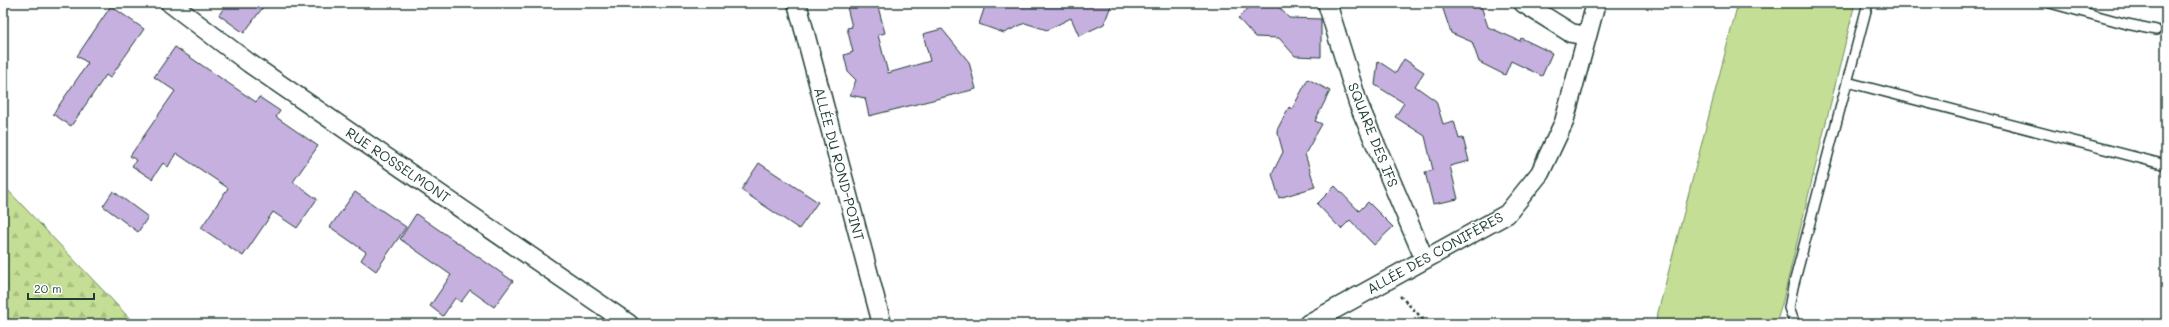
<svg xmlns="http://www.w3.org/2000/svg" width="2169" height="327" font-family="Mali,sans-serif">
<defs>
<pattern id="forest-firs" width="22" height="20" patternUnits="userSpaceOnUse"><rect width="22" height="20" fill="#c5de95"/><path d="M5 1l3.5 6h-7zM16 11l3.5 6h-7z" fill="#a9bf81"/></pattern>
</defs>
<rect width="100%" height="100%" fill="#fff"/>
<filter id="ink" filterUnits="userSpaceOnUse"><feTurbulence type="fractalNoise" baseFrequency=".025" numOctaves="2"/><feDisplacementMap in="SourceGraphic" scale="8" xChannelSelector="R" yChannelSelector="G"/><feConvolveMatrix kernelMatrix="1 2 1 2 8 2 1 2 1" color-interpolation-filters="sRGB"/></filter>
<g filter="url(#ink)">
<!-- grass -->
<path fill="#c5de95" stroke="#728e64" d="M1738,3H1855L1782,304L1776,324H1655Z"/>
<!-- forest -->
<path fill="url(#forest-firs)" stroke="#728e64" d="M3,185L135,324H3Z"/>
<!-- building -->
<path fill="#c6b0e0" stroke="#1f3d34" d="M227,3H266L244,33L219,15Z
M846,3H877L885,33L878,35L888,73L930,61L923,34L942,29L969,62L976,89L869,116L865,98L850,95L856,80L848,72L844,55L853,52L847,28L852,27Z
M986,3H1112L1104,24L1079,36L1071,18L1047,30L1025,23L1004,33L979,24Z
M1254,3H1275L1289,18L1321,19V57L1295,56L1279,38L1255,37L1238,18Z
M1441,3H1480L1488,27L1520,41L1521,38L1552,53L1542,76L1511,61L1505,75L1479,62L1472,42L1451,33Z
M111,6L144,29L110,78L106,75L71,126L53,114L88,63L77,56Z
M175,47L256,102L259,97L280,111L276,117L318,146L293,182L317,199L297,228L273,212L243,256L201,228L228,188L176,153L168,167L163,163L152,179L132,166L136,160L130,156L175,91L154,77Z
M1404,59L1424,72L1415,86L1436,101L1443,124L1454,121L1459,139L1463,138L1469,161L1450,166L1458,199L1433,204L1425,172L1433,170L1425,136L1395,117L1404,103L1375,85L1378,61L1396,73Z
M1308,79L1330,91L1315,121L1322,124L1305,154L1315,187L1279,198L1272,174L1283,152L1277,130L1289,107L1292,109Z
M759,163L818,202L799,229L741,190Z
M1335,186L1359,211L1368,202L1393,227L1374,245L1350,220L1341,229L1317,204Z
M113,191L148,217L138,232L103,206Z
M355,192L406,227L376,271L361,260L366,252L330,227Z
M416,214L513,281L494,307L470,290L461,302L455,298L443,316L430,306L451,275L400,239Z"/>
<g fill="none" stroke-linecap="round" stroke-linejoin="round">
<defs>
<path id="service" d="M2050,3L2127,24L2156,30
M1847,82L2166,165
M1795,324L1789,308L1793,287L1868,3"/>
<path id="minor" d="M170,3L249,63L629,324
M797,3L882,324
M1327,3L1358,103L1424,258
M1523,3L1571,33L1587,36
M1308,324L1507,214L1540,173L1564,122L1596,3"/>
</defs>
<!-- service casing -->
<use href="#service" stroke="#1f3d34" stroke-width="12"/>
<!-- minor casing -->
<use href="#minor" stroke="#1f3d34" stroke-width="21"/>
<!-- path -->
<path stroke="#1f3d34" stroke-width="2.5" stroke-dasharray="3 3" stroke-linecap="butt" d="M1400,296L1428,324"/>
<!-- service -->
<use href="#service" stroke="#fff" stroke-width="9"/>
<!-- minor -->
<use href="#minor" stroke="#fff" stroke-width="18"/>
</g>
</g>
<g text-anchor="middle" stroke-width="3" stroke-linejoin="round" paint-order="stroke">
<!-- street labels -->
<g font-size="14" fill="#1f3d34" stroke="#fff">
<text transform="translate(1373 135) rotate(68)" y="5">SQUARE DES IFS</text>
<text transform="translate(839 164) rotate(75)" y="5">ALLÉE DU ROND-POINT</text>
<text transform="translate(398 165) rotate(34)" y="5">RUE ROSSELMONT</text>
<text transform="translate(1435 253) rotate(-29)" y="5">ALLÉE DES CONIFÈRES</text>
</g>
</g>
<!-- margin -->
<rect width="2169" height="327" fill="none" stroke="#fff" stroke-width="16"/>
<rect x="8" y="8" width="2153" height="311" fill="none" stroke="#1f3d34" stroke-width="1.5" filter="url(#ink)"/>
<!-- scale -->
<path d="M28 293v6h66v-6" fill="none" stroke="#1f3d34" stroke-width="2"/>
<text x="34" y="293" font-size="12" fill="#1f3d34" stroke="#ffffff" stroke-width="3" paint-order="stroke">20 m</text>
</svg>
